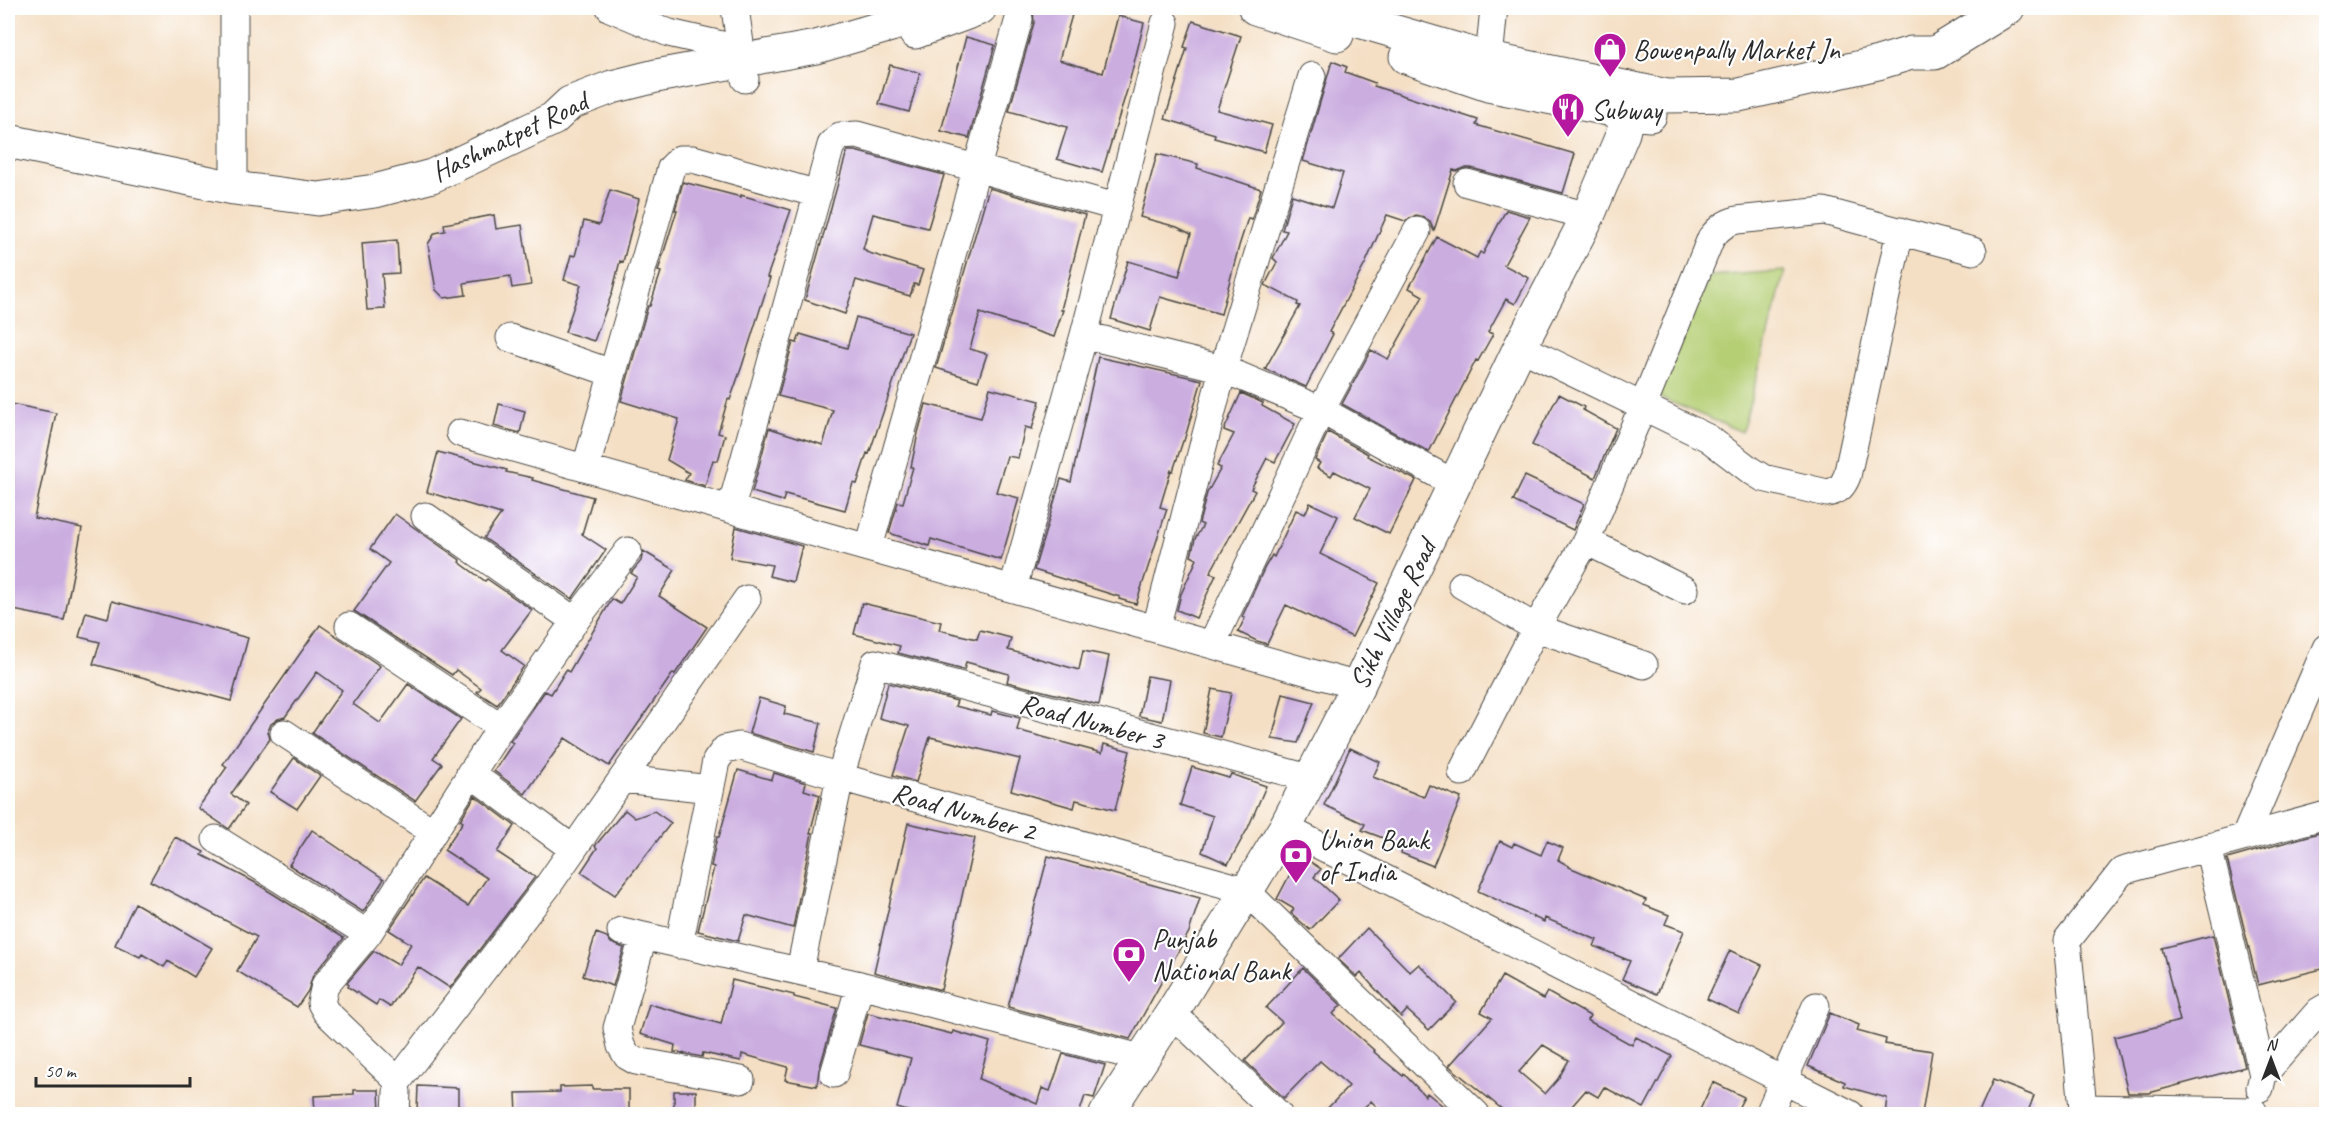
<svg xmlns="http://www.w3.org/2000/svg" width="2334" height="1122" font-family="Caveat,sans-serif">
<rect width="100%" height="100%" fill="#fff"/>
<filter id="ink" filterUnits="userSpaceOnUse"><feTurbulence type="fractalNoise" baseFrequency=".0167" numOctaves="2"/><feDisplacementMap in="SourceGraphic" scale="12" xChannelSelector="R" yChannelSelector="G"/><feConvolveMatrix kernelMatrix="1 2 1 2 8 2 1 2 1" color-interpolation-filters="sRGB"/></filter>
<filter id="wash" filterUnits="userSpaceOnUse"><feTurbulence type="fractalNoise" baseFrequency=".008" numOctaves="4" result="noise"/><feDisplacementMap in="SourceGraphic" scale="24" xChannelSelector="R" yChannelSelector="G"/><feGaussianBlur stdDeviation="1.35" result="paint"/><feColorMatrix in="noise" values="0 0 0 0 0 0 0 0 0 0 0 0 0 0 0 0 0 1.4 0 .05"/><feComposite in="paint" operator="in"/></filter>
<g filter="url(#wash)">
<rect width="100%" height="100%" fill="#f4dfc4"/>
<!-- green -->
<path fill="#b5cf74" stroke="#707d50" stroke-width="1.5" d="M1785,271L1742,432L1656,396L1710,276Z"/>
<g id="blocks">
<!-- building -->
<path fill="#cbade0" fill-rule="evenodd" d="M1033,8H1046L1072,15L1059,60L1103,73L1118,16L1144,23L1128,87L1102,172L1057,159L1067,127L1009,111L1034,23Z
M1193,21L1241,36L1217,110L1272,125L1264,152L1214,138L1215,134L1165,119L1187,48L1184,47Z
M966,37L995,45L969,138L941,131Z
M1332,61L1347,67L1345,72L1375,83L1374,86L1478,120L1476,125L1575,154L1563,193L1471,168H1464L1457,171L1453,170L1434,231L1430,222L1424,217L1416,215L1405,221L1387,215L1365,264L1329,332L1333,334L1306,387L1265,369L1300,306L1297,305L1298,302L1265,285L1277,262L1273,258L1287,231L1282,230L1292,195L1332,208L1343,173L1303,161Z
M890,65L920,73L909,112L879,104Z
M847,151H855L944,175L928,228L873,214L863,249L866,250V252L923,270L918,285L914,284L910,296L856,280L845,314L805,300Z
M1157,154L1198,164L1197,168L1261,189L1252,219L1248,218L1239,246L1221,314L1160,297L1150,331L1111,319L1128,261L1179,276L1191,234L1177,227L1140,217Z
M683,182L741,197V195L791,210L767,277L770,278L742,366L730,400L728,399L718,433L725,435L718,461L713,460L705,486L685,480L689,473L667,460L679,419L621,401L648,306H650L661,272L658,271L677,210H675Z
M989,188L1085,215L1061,310H1063L1054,337L980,313L970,349L987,354L978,381L936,368Z
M610,190L639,199L623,262L620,261L612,293L594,341L565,332L581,285L564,280L571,255L575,256L584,221L599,225Z
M1506,210L1530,217L1504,265L1529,278L1515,304L1506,299L1488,332L1493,334L1478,361L1476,360L1429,452L1342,404L1371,350L1388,359L1423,296L1409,288L1437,237L1477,258L1480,252L1483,254Z
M494,215L496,229L522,225L531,285L512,288L510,276L464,283L466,295L444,298L436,290L428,244L435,233L445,231L444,224Z
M397,240L399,273L382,274L385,309L367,310L362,243Z
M856,317L910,333L869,454L867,453L857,484L853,483L845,510L785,494L783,501L752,492L769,428L823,445L833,410L778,396L793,342L797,343L800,334L847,348Z
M1098,357L1202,380L1184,441H1183L1173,471L1171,470L1160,507L1167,509L1136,604L1119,599L1120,597L1034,570L1061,479L1071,482Z
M990,388L1040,401L1032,429L1025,427L1018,458L1007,456L996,492L1019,498L1001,560L931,539L929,546L889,533L898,502L903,503L913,467H911L918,433L926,404L981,418Z
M1241,393L1263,403L1262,406L1295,424L1275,462L1267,458L1251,489L1255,491L1210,573L1216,575L1196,618L1177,610L1181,594L1197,559L1191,556L1195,539L1203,525L1199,523L1207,493L1221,468L1217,466L1234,434L1224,430Z
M1559,394L1584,407L1583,410L1616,428L1595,478L1532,445Z
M11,404L56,413L34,518L82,528L64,620L8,609V412H9Z
M499,404L525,411L520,433L494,426Z
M1328,432L1368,454L1367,456L1416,480L1389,534L1355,517L1370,489L1334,471L1331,476L1317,468L1320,463L1315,460Z
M438,452L507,470L506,472L533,478L532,480L593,497L582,534L606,550L572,599L484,538L501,514L427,492Z
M1525,476L1584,504L1573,530L1513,501Z
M1310,503L1338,516L1320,554L1379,583L1352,637L1286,605L1267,644L1257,641L1238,632L1245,618L1242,617L1265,567L1272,555L1274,557L1296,510L1305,514Z
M395,514L460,560L459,562L485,581L487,579L532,610L502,650L524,666L497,705L477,692L481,688L456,670L452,675L354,611L389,563L370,549Z
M736,527L802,546L793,582L769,576L772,565L730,558Z
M643,551L675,570L659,596L707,627L675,674L673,673L609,766L565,738L525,794L494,771L513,743L510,741L514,736L545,691L551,694L566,670L569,672L612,599L620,604L637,577L631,573L641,561Z
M112,601L248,638L231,701L93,664L100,642L79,637L86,612L108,618Z
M862,603L941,622L939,630L977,639L980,630L1011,638L1008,650L1079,670L1083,651L1109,656L1099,705L1007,682L1009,674L966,662L964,670L898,653L900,646L854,634Z
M320,625L380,666L353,704L380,723L408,684L461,719L433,758L442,764L415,801L312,733L342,690L317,672L285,717L278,719L271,724L268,731L270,739L231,794L246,805L229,829L198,808L227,767L223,764Z
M1147,676L1170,680L1162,721L1139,716Z
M888,683L957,701L955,706L991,715L992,711L1020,718L1017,730L1102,753L1104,744L1130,751L1115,810L1076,800L1074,808L1011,790L1020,759L930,737L916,782L893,775L909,726L879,718Z
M1212,689L1231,693L1221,737L1203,733Z
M1283,694L1314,702L1298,743L1272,739Z
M759,698L786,706L784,714L821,723L814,752L749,733Z
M1350,748L1380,762L1373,777L1424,797L1429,785L1461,798L1433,866L1401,853L1404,846L1362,830L1365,824L1324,805Z
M294,758L320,776L297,809L270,792Z
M1192,767L1229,778L1231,774L1266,786L1248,828L1228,864L1202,852L1213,816L1180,805Z
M738,770L772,780L774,773L806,783L804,790L820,795L810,833H812L793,928L746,915L738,941L698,931L714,867L711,866L717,837H719Z
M475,796L515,826L497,852L535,877L450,988L418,967L390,1007L379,1000L376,1005L348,987L349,985L347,983L374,951L398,965L411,944L389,930L424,878L468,906L487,878L444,850L463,822L460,820Z
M625,810L635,818L654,811L671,823L615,895L581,872L597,848L595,846Z
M908,823L975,838L941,990L874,972Z
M312,830L384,879L363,912L289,865Z
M2326,831V968L2258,985L2227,859Z
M175,837L204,852L202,855L254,882L344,938L313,975L308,991L297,1007L237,971L257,937L150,881Z
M1500,841L1512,847L1514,843L1541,855L1547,841L1563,848L1558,860L1569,866V867L1646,900L1644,905L1669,915L1665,924L1684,931L1657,994L1622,979L1630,961L1594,946L1597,940L1545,918L1544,922L1478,891Z
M1300,855L1321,869L1314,877L1339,900L1310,930L1291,913L1294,909L1277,899Z
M1048,856L1200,898L1189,932L1130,1039L1008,1007Z
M135,903L212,948L194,977L168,961L164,967L142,954L140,957L115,945Z
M1367,928L1410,972L1419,964L1456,1002L1429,1030L1407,1010L1401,1017L1361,973L1357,977L1338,959Z
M596,933L607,937L611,943L624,948L613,986L583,976Z
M2213,935L2245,1067L2149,1093H2128L2114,1037L2180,1021L2162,948Z
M1730,950L1762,965L1739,1014L1707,999Z
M1303,968L1341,1005L1333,1014L1375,1051L1374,1052L1403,1076L1404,1074L1425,1096L1427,1093L1453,1114H1384L1371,1101L1357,1114H1322L1349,1086L1320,1061L1284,1098L1245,1061L1282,1022L1266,1008Z
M1502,976L1543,999L1547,992L1590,1016L1587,1020L1632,1045L1636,1037L1672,1056L1644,1108L1604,1087L1598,1097L1586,1090L1565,1114H1508L1449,1066L1492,1018L1481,1012ZM1543,1045L1569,1060L1558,1079L1545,1094L1519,1072Z
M732,980L794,995V997L837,1008L819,1070L817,1086L785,1080L788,1067L742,1054L741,1061L703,1053L702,1057L676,1052H674L675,1045L640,1034L649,1004L721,1024Z
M868,1013L952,1034L953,1031L990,1042L979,1079L1037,1104L1042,1088L1050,1091L1063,1054L1105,1065L1094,1098L1085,1096L1079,1114H918L897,1108L911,1058L859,1045Z
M1830,1013L1859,1025L1857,1031L1886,1039L1885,1044L1932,1051L1922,1114H1885L1887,1098L1844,1086L1845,1082L1808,1066Z
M1993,1080L2034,1096L2027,1114H1978Z
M1713,1082L1744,1097L1735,1114H1698Z
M418,1086L458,1088V1112L417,1111Z
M592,1086V1089H629V1114H517L516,1093L560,1092V1087Z
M354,1090H379L380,1114H315L314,1096L354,1094Z
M674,1091H696V1114H674Z"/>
</g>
</g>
<g filter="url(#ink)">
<use href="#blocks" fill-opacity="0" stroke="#494642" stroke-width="1.5"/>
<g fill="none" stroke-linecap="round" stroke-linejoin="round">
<defs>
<path id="minor" d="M234,8V188
M610,8L669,33L739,49
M735,8L745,79
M1489,59L1494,8
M1467,183L1588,216
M1084,335L1223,369L1321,410L1455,484
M510,338L612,373
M1520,347L1708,438L1750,470L1763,478L1827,493C1839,491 1843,486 1847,476L1900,231
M460,433L1358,686
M586,467L671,168L680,159H693L818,194
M731,508L831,145L840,136L857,135L1116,207
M425,516L575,621
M1586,541L1685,590
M869,547L1019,19
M628,551L575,621L501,727L368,934L325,985L321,1003L326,1012L398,1081L547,887L747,599
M1462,585L1536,628L1644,665
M1013,588L1084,335L1165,23
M349,626L501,727
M1156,628L1223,369L1312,76
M1212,644L1321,410L1417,231
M284,733L433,832
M1462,772L1536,628L1586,541L1643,406L1711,238C1719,228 1725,223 1737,220L1824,211L1973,251
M470,773L573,849
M624,779L710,789
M1285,828L1850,1114
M2245,837L2326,648
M216,839L368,934
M2208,847L2263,1075
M621,931L860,985L1141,1058
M643,938L617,1028L621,1046L627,1056L636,1061L741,1080
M679,945L716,761L725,749L739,746L840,777L1245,890L1476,1114
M800,970L840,777L875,663L1309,778
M1172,1013L1278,1114
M834,1074L860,985
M2260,1088L2263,1075L2319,1011L2326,1007
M2253,1111L2083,1108L2067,941L2122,871L2326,815
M396,1114L397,1092
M1769,1114L1816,1006"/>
<path id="major" d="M1255,8L1337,35
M1314,8L1489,59L1667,96L1739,95L1878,63L1911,53H1935L2008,8
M915,32L980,8
M1406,57L1488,85L1628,113L1650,115
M8,141L234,188L318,199L375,191L432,176L553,119L570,103L612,87L656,76L816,47L891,25L935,8
M1106,1114L1172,1013L1285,828L1358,686L1520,347L1588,216L1623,133L1633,90"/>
</defs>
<!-- minor casing -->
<use href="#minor" stroke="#494642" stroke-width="29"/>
<!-- major casing -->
<use href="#major" stroke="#494642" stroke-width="35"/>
<!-- minor -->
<use href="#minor" stroke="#fff" stroke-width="27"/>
<!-- major -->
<use href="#major" stroke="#fff" stroke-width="33"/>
</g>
</g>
<!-- icons -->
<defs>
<symbol id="shop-pin" viewBox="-11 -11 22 30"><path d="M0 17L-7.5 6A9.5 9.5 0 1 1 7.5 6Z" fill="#b5179e" stroke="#fff"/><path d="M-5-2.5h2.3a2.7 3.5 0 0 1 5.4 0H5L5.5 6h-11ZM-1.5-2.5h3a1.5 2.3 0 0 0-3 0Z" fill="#fff"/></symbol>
<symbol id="restaurant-pin" viewBox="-11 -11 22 30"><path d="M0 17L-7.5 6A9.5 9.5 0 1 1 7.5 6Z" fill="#b5179e" stroke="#fff"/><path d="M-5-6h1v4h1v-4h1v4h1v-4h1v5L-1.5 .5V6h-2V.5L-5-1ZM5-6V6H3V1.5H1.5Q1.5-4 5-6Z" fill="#fff"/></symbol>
<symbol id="bank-pin" viewBox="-11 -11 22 30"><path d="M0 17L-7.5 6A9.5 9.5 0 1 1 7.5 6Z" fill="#b5179e" stroke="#fff"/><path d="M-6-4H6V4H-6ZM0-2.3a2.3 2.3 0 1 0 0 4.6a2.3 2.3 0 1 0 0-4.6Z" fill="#fff"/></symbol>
</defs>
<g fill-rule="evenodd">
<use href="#shop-pin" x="1591" y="30" width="38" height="52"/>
<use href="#restaurant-pin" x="1549" y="90" width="38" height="52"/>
<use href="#bank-pin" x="1277" y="836" width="38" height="52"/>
<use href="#bank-pin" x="1110" y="935" width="38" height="52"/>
</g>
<g text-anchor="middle" stroke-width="4.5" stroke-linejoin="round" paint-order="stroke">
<!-- poi labels -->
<g font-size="28" fill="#2b2b2b" stroke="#fff" text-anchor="start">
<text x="1633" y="59">Bowenpally Market Jn</text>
<text x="1591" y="119">Subway</text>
<text x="1319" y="849">Union Bank<tspan x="1319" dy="32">of India</tspan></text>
<text x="1152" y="948">Punjab<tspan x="1152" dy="32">National Bank</tspan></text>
</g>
<!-- street labels -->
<g font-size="28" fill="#2b2b2b" stroke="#fff">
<text transform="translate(509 136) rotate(-26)" y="10">Hashmatpet Road</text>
<text transform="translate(1392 614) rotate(-64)" y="10">Sikh Village Road</text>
<text transform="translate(1092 721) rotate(15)" y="10">Road Number 3</text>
<text transform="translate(964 811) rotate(16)" y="10">Road Number 2</text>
</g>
</g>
<!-- margin -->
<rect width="2334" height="1122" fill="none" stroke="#fff" stroke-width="30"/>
<!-- north arrow -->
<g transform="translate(2271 1059)" stroke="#ffffff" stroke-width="4.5" paint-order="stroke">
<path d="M0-4.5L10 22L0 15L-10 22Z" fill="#2b2b2b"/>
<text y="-9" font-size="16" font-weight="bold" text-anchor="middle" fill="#2b2b2b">N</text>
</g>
<!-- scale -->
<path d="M36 1077v9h154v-9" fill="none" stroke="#2b2b2b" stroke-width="3"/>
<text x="45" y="1077" font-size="18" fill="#2b2b2b" stroke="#ffffff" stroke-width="4.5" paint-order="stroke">50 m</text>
</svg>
